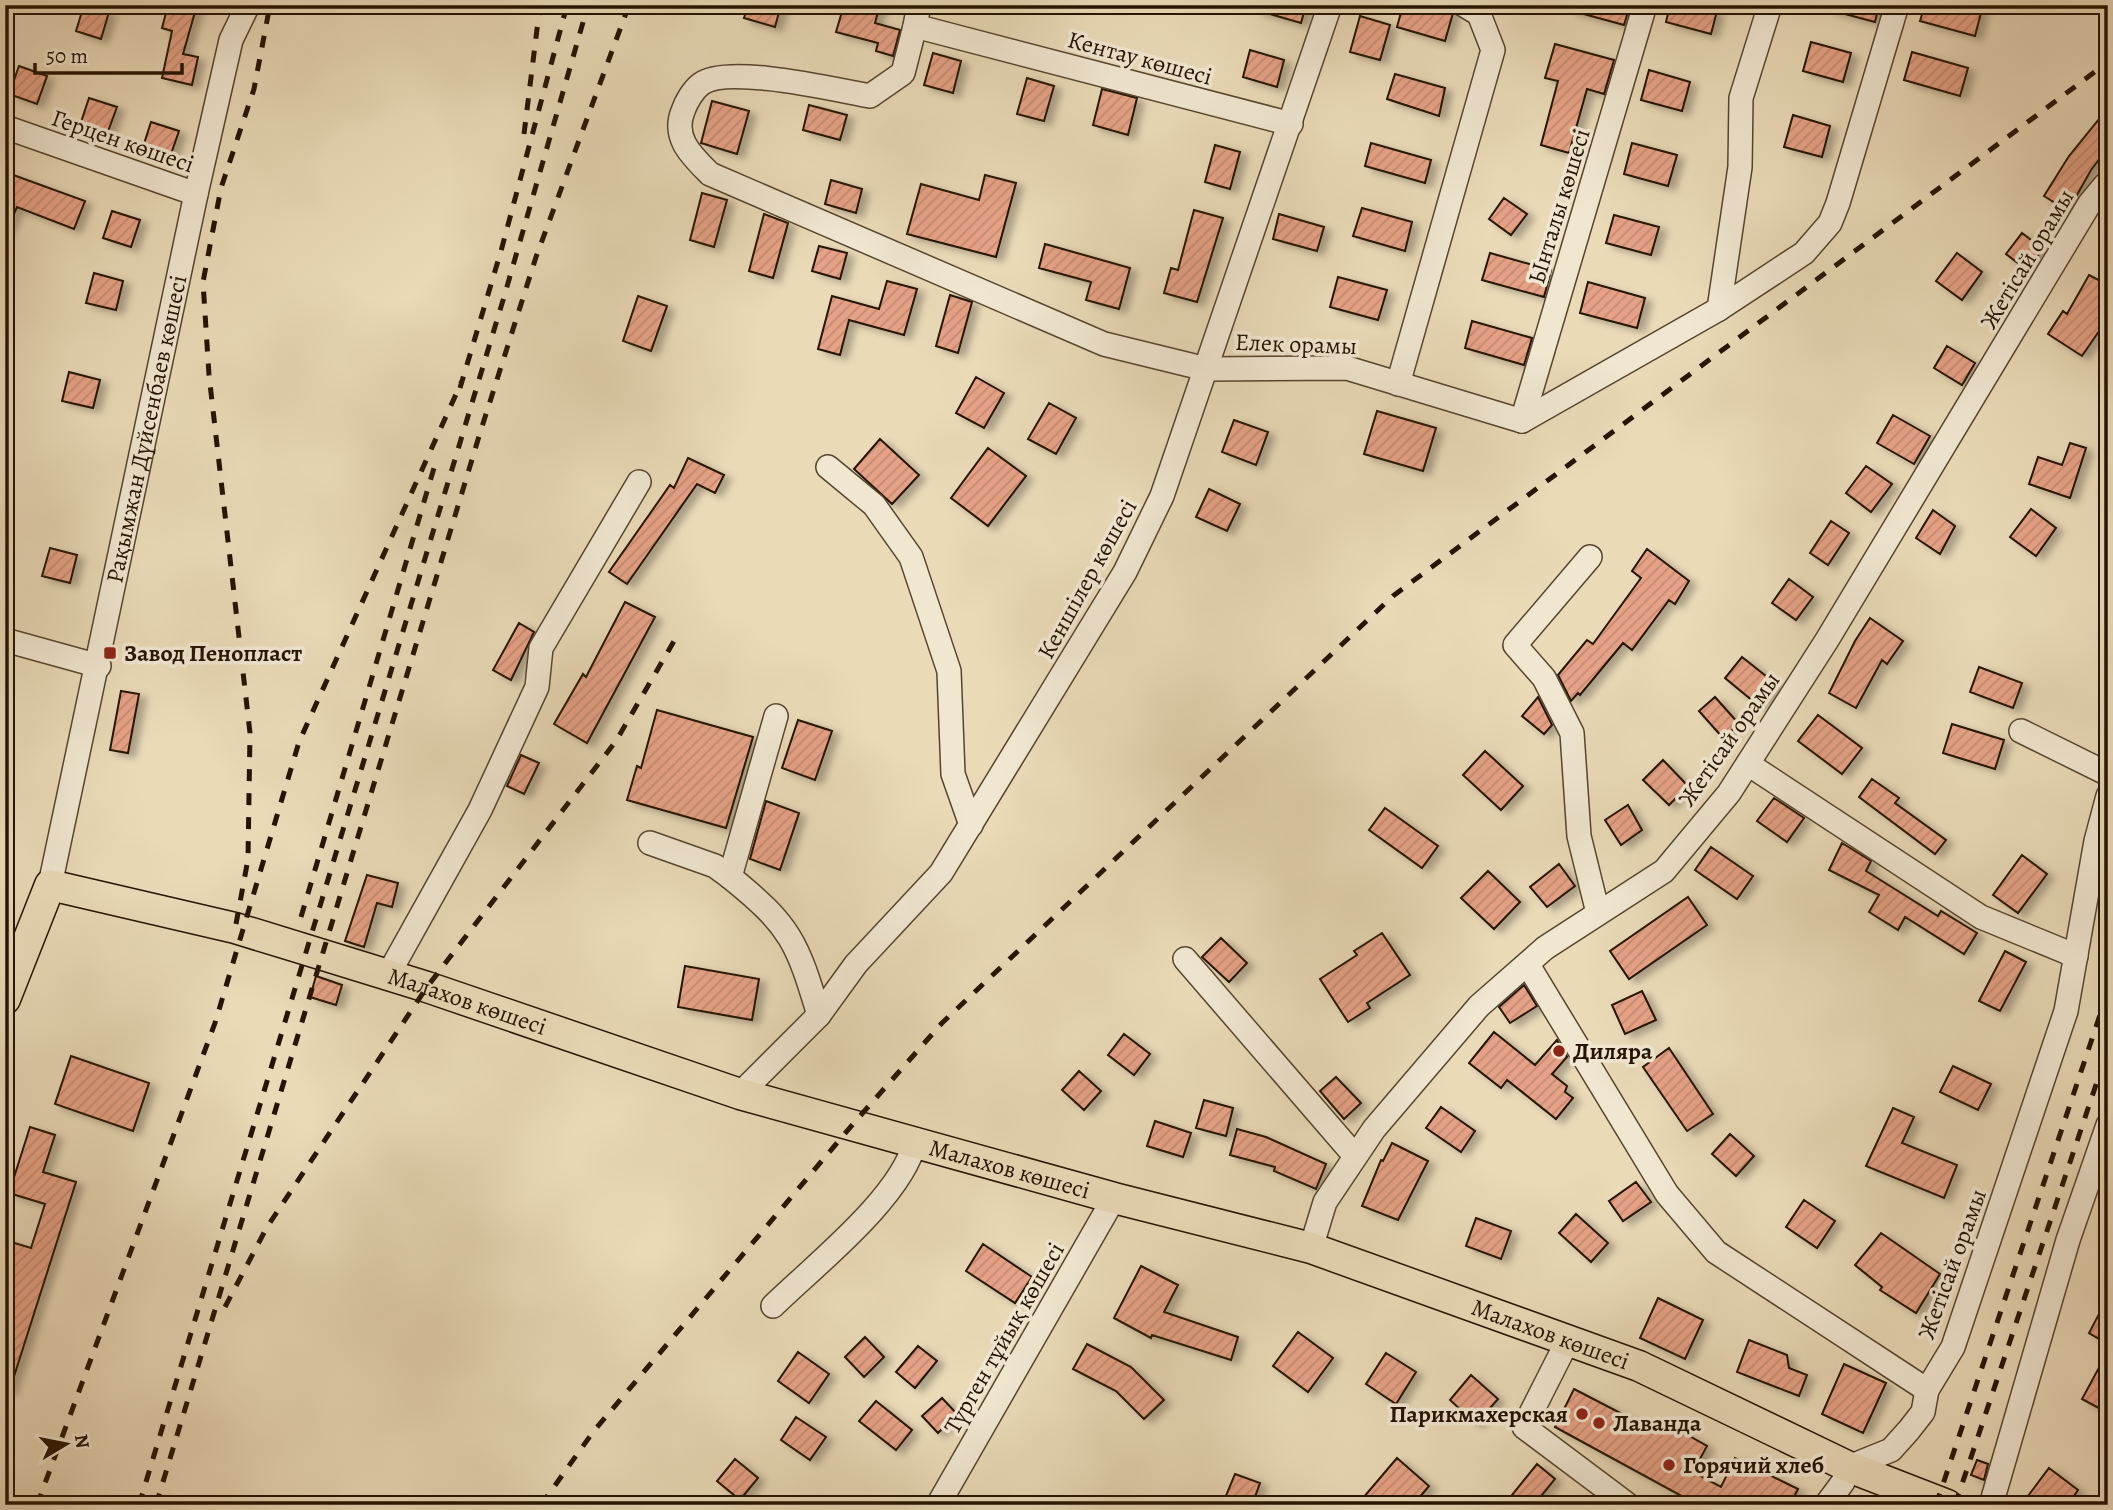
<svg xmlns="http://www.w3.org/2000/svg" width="2113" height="1510" font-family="Alegreya,serif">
<defs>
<pattern id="building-hatch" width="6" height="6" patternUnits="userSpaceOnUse" patternTransform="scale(1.75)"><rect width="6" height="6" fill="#e6a286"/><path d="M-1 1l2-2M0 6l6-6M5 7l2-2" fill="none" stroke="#c58b72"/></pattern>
<filter id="shadow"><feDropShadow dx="7" dy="4" stdDeviation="3.5" flood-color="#0004"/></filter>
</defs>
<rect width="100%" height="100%" fill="#eadab8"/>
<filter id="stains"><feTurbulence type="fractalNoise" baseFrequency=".00286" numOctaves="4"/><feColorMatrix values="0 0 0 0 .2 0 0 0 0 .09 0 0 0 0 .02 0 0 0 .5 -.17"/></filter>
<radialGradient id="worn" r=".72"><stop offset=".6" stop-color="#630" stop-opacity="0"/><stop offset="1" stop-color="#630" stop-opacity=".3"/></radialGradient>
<!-- building -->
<path fill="url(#building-hatch)" stroke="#251300" stroke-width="2" filter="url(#shadow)" d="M84,5L109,12L101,39L76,31Z
M168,5H197L183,54L198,57L192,85L162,78L172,31L162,28Z
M748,5H781L775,27L744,18Z
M844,5H880L875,23L900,30L893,56L876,51L878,43L836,32Z
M1257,5H1306L1301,23L1256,10Z
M1403,5L1450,7L1453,13L1445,41L1397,27Z
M1570,5H1630L1624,25L1569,10Z
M1670,5H1696L1717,11L1711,34L1666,22Z
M1830,5H1879L1875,22L1830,10Z
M1925,5H1968L1982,9L1975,36L1920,21Z
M1360,16L1390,25L1380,60L1350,52Z
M1811,42L1851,53L1843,82L1803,71Z
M1555,44L1614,60L1604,94L1587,89L1569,153L1541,145L1558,81L1545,78Z
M1250,50L1284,60L1277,87L1243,77Z
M1912,52L1968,68L1960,96L1904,80Z
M933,53L961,61L953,93L924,85Z
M19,66L47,76L37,104L9,94Z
M1649,70L1690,82L1682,111L1641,100Z
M1395,74L1445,88L1439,116L1387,99Z
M1027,78L1054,86L1044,121L1017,114Z
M1102,89L1137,98L1128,135L1093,125Z
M89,98L117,107L107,134L80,125Z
M712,101L749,111L737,154L701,143Z
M809,105L847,115L840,140L803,130Z
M1793,115L1830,126L1822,157L1784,147Z
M2099,119L2108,125V148L2091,170L2068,211L2044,196L2069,156Z
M151,122L179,131L170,157L143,147Z
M1371,143L1431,160L1425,183L1365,166Z
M1632,143L1677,155L1668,186L1624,174Z
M1215,145L1240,152L1230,189L1205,182Z
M5,172L85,201L74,229L17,207L5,234Z
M985,175L1016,183L996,257L907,234L921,184L979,200Z
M831,180L862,189L856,213L825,204Z
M702,193L727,200L714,247L690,240Z
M1504,198L1527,214L1511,235L1489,219Z
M1362,208L1412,222L1405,251L1353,236Z
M1194,210L1223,218L1197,302L1164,293L1171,268L1178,270Z
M112,211L140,220L131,247L103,238Z
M764,214L788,223L773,278L749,271Z
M1279,214L1324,227L1317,251L1273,239Z
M1614,215L1659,227L1651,255L1606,243Z
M2022,233L2043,249L2027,270L2006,254Z
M1045,244L1130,268L1119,309L1086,300L1091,282L1039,268Z
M819,246L847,253L840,279L812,271Z
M1490,253L1551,270L1544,297L1482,280Z
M1957,253L1982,272L1962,300L1936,281Z
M94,273L123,281L116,310L86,303Z
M2089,275L2108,285V318L2082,356L2048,334L2063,311L2067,314Z
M1338,277L1387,290L1378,320L1330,307Z
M887,281L917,289L904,335L849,320L840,355L818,349L832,296L879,309Z
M1588,282L1645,298L1637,328L1580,313Z
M950,295L972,302L958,353L936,346Z
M638,296L667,306L651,351L623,341Z
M1472,321L1532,338L1524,365L1465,348Z
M1947,346L1975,363L1962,385L1934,368Z
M69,372L100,380L93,408L62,401Z
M976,377L1004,393L984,428L956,413Z
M1049,403L1076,418L1056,454L1028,439Z
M1377,411L1436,428L1423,471L1364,454Z
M1893,415L1930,436L1914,464L1877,443Z
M1234,420L1268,432L1256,465L1222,452Z
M880,439L919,475L892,504L854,469Z
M2070,443L2086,448L2070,498L2029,484L2038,457L2062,465Z
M988,448L1026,476L988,526L951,498Z
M688,458L724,475L715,493L697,484L627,584L609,572L670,485L674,488Z
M1866,466L1892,484L1871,512L1846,493Z
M1209,489L1240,504L1227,531L1196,517Z
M2031,509L2056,528L2036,556L2010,537Z
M1933,510L1955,526L1940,554L1916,538Z
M1831,521L1849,533L1828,565L1810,553Z
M50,548L77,555L70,583L42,576Z
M1647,549L1689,581L1675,604L1669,600L1632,650L1623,643L1580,695L1578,693L1571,701L1558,675L1587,640L1593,644L1641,578L1632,571Z
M1789,579L1813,597L1796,620L1772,603Z
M625,602L655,617L587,743L554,724L583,674L586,677Z
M1870,618L1903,641L1887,664L1882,660L1856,708L1829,693L1855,641Z
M519,623L534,632L511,680L493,670Z
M1742,657L1776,684L1759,706L1725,678Z
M1979,667L2022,683L2013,708L1970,692Z
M121,691L139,694L128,753L110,750Z
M1538,697L1552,725L1544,734L1522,716Z
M1715,697L1739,724L1723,738L1699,711Z
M657,710L753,737L726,828L627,800L637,766L641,768Z
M1818,715L1862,748L1842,774L1798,741Z
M798,720L832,731L815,780L782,768Z
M1952,724L2004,740L1995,769L1943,753Z
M1485,751L1523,786L1501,810L1463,775Z
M521,755L539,763L524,794L507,786Z
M1663,760L1688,786L1669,805L1643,780Z
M1872,779L1899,798L1895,803L1946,840L1935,854L1859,797Z
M1774,798L1804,818L1787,842L1757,821Z
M766,801L799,813L780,870L750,859Z
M1628,805L1642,830L1621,845L1605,820Z
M1385,808L1438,846L1422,868L1369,830Z
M1842,843L1871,861L1866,871L1938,916L1941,911L1977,933L1964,954L1905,917L1898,930L1869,912L1879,895L1829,870Z
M1711,847L1753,876L1737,899L1695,870Z
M2022,855L2047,874L2018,913L1993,895Z
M1559,864L1575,886L1547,907L1530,887Z
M1488,871L1520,902L1494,929L1461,898Z
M367,875L398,883L392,907L377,903L364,947L345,941Z
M1688,897L1707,925L1629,979L1610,951Z
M1382,933L1410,975L1367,1003L1370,1008L1348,1022L1320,979L1357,955L1354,951Z
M1221,938L1247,963L1229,982L1202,957Z
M2005,951L2026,962L2000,1011L1979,1001Z
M685,966L759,979L752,1020L678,1007Z
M316,976L342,985L336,1005L310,997Z
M1524,985L1537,1006L1510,1023L1499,1007Z
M1642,991L1656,1020L1625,1034L1612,1005Z
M1494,1032L1535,1065L1557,1040L1567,1057L1552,1074L1567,1086L1565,1092L1573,1098L1556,1119L1507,1080L1501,1088L1469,1063Z
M1124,1034L1150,1054L1134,1075L1108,1055Z
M1669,1048L1713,1114L1687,1131L1643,1067Z
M71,1056L149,1083L133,1131L55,1104Z
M1953,1066L1991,1084L1978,1110L1940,1092Z
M1079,1071L1101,1091L1084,1110L1062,1090Z
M1336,1077L1361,1103L1344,1119L1320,1091Z
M1204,1100L1233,1108L1226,1136L1196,1128Z
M1441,1107L1475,1131L1461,1152L1426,1128Z
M1893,1108L1914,1117L1902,1143L1957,1165L1944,1198L1866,1166Z
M1155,1121L1191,1133L1183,1157L1147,1146Z
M30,1127L55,1135L43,1172L76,1182L9,1392L5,1391V1329L11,1312L5,1311V1240L31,1248L45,1204L9,1193Z
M1237,1129L1266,1137L1326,1164L1316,1189L1274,1171L1275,1167L1230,1155Z
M1730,1134L1754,1156L1736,1176L1712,1154Z
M1392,1143L1428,1161L1398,1220L1362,1206L1381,1160L1383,1161Z
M1636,1182L1651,1202L1623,1221L1609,1201Z
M1804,1200L1835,1221L1817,1248L1786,1227Z
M1576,1214L1608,1243L1591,1262L1559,1233Z
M1476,1218L1511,1231L1501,1259L1466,1246Z
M1881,1233L1940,1274L1916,1313L1880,1290L1882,1287L1855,1265Z
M983,1244L1032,1277L1015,1303L966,1271Z
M1141,1266L1178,1285L1164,1312L1238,1337L1231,1360L1152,1335L1151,1338L1114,1318Z
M2108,1297V1344L2089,1333Z
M1658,1298L1703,1320L1685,1359L1640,1338Z
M1298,1332L1333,1358L1308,1392L1273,1366Z
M865,1337L884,1357L864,1377L845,1357Z
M1749,1340L1787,1355L1789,1368L1807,1375L1799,1396L1737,1372Z
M1087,1344L1131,1367L1164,1400L1144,1419L1116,1391L1073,1369Z
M918,1346L937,1361L915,1388L896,1372Z
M2108,1351V1413L2082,1399Z
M798,1352L829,1374L809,1403L778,1381Z
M1386,1353L1416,1372L1396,1404L1366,1384Z
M1844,1364L1886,1383L1863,1433L1822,1414Z
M1471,1375L1498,1399L1476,1424L1450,1400Z
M1574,1389L1653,1430L1659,1419L1707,1446L1693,1472L1721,1487L1735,1458L1798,1489L1790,1505H1698L1555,1427Z
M942,1398L957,1414L938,1433L922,1416Z
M876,1401L912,1430L896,1450L859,1421Z
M796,1417L826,1437L810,1460L781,1440Z
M1397,1458L1429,1486L1413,1505H1357Z
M735,1459L758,1478L740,1500L717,1481Z
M1977,1460L1988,1464L1984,1480L1971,1475Z
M1537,1464L1555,1479L1534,1505H1504Z
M2049,1468L2078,1490L2068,1505H2040L2028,1496Z
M1235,1474L1260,1483L1252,1505L1225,1498Z"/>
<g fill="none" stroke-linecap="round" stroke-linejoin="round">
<defs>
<g id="minor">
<path d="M919,5L915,26L1291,124"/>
<path d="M915,26L903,73L870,96C836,90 727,64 701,84C693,90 686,102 683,111C672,138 692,156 710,174L1104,344L1206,369L1347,368L1522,421L1719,309L1804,253L1830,223L1838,203L1897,5"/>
<path d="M5,127L196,194"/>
<path d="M1719,309L1740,167L1741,98L1770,5"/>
<path d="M1398,384L1493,50L1479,14L1464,5"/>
<path d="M1522,421L1645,5"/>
<path d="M828,467L874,505L911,557L949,671L953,774L971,825"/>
<path d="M1590,557L1515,645L1544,678L1572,733L1579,836L1598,913"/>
<path d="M5,640L99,666"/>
<path d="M776,716L730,877C791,926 797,942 819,1015"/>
<path d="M2021,731L2108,774"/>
<path d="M1748,764L1981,917L2076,956"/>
<path d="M650,843L715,866L730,877"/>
<path id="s1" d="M50,885L196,194L231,40L248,5"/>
<path d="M1185,959L1355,1156"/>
<path d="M1528,965L1667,1194L1716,1252L1927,1390"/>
<path d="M388,975L480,810L537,687L541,648L639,482"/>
<path d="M740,1094L819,1015L856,964L941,873L1125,572L1162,496L1330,5"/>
<path d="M1311,1248L1325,1202L1374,1129L1479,1006L1545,948L1664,871L1729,793L1827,640L2090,203L2105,185H2108"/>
<path d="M773,1306C815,1265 903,1196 915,1141"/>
<path d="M1568,1340L1524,1427L1628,1505"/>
<path d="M938,1505L1114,1198"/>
<path d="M1826,1505L1843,1482L1849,1467L1891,1450L1909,1430L1923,1412L1927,1390L1953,1347L2066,1011L2096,841L2108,796"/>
<path d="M1991,1505L2068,1240L2108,1125"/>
</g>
<g id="major">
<path id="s2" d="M5,999L50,885L235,928L307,950L427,987L740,1094L1114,1198L1311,1248L1639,1366L1849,1467L1947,1505"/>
</g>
</defs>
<!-- minor casing -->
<use href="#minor" stroke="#56452e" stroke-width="26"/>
<!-- major casing -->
<use href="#major" stroke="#251300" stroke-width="33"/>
<!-- minor -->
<use href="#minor" stroke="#f1e7d1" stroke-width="23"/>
<!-- major -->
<use href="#major" stroke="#eadab8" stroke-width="30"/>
<!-- rail -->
<path stroke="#251300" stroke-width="5" stroke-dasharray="12 12" stroke-linecap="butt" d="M524,134L540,5
M460,388L501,251L567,5
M301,917L434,468
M236,924L248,859L250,733L209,375L203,282L221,188L254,89L270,5
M225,1307L267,1227L427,987L616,741L677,636
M37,1505L215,1023L299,742L462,381
M139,1505L504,297L588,5
M156,1505L480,433L536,257L629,5
M541,1505L593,1432L853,1124L942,1023L1393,596L2108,62
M1936,1505L2108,991
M1955,1505L2108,1049"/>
</g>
<!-- markers -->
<g fill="#8f2418" stroke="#f1e7d1" stroke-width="2.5">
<rect x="103" y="646" width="14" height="14" rx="3.5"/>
<circle cx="1559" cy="1051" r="7"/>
<circle cx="1582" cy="1414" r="7"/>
<circle cx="1599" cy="1423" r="7"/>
<circle cx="1669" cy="1465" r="7"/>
</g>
<g text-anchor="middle" stroke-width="7" stroke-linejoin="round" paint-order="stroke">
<!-- street labels -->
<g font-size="24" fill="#251300" stroke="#f1e7d1">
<text transform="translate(1140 58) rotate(15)" y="8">Кентау көшесі</text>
<text transform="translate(123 141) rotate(19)" y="8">Герцен көшесі</text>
<text transform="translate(1559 206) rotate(-73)" y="8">Ынталы көшесі</text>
<text transform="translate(2027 259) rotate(-59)" y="8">Жетісай орамы</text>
<text transform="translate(1296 344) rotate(2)" y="8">Елек орамы</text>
<text dy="8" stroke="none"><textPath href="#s1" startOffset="466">Рақымжан Дүйсенбаев көшесі</textPath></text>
<text transform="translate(1087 579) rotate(-61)" y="8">Кеншілер көшесі</text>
<text transform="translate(1729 739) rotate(-55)" y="8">Жетісай орамы</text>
<text dy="8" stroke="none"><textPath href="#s2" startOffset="556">Малахов көшесі</textPath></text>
<text dy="8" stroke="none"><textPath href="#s2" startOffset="1124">Малахов көшесі</textPath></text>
<text transform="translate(1952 1264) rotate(-70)" y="8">Жетісай орамы</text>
<text dy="8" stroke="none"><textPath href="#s2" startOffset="1690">Малахов көшесі</textPath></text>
<text transform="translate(1004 1338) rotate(-60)" y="8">Түрген тұйық көшесі</text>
</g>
<!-- poi labels -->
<g font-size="24" font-weight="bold" fill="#251300" stroke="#f1e7d1" text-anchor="start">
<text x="124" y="661">Завод Пенопласт</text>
<text x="1573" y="1059">Диляра</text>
<text x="1568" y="1422" text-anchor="end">Парикмахерская</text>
<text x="1613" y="1431">Лаванда</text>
<text x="1683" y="1473">Горячий хлеб</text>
</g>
</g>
<!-- margin -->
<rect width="2113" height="1510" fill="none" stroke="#eadab8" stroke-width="28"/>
<rect x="7" y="7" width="2099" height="1496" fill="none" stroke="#251300" stroke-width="3.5"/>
<rect x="14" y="14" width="2085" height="1482" fill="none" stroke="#251300" stroke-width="2"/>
<!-- north arrow -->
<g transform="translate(66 1444) rotate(80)" stroke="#f1e7d1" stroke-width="5" paint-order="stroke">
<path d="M0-5L12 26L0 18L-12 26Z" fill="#251300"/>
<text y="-10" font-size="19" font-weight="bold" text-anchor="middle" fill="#251300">N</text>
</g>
<!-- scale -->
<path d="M35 63v10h147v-10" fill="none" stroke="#251300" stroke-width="3.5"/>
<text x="46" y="63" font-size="21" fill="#251300" stroke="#f1e7d1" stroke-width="5" paint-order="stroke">50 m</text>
<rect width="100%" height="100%" filter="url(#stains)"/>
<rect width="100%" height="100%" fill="url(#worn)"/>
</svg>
